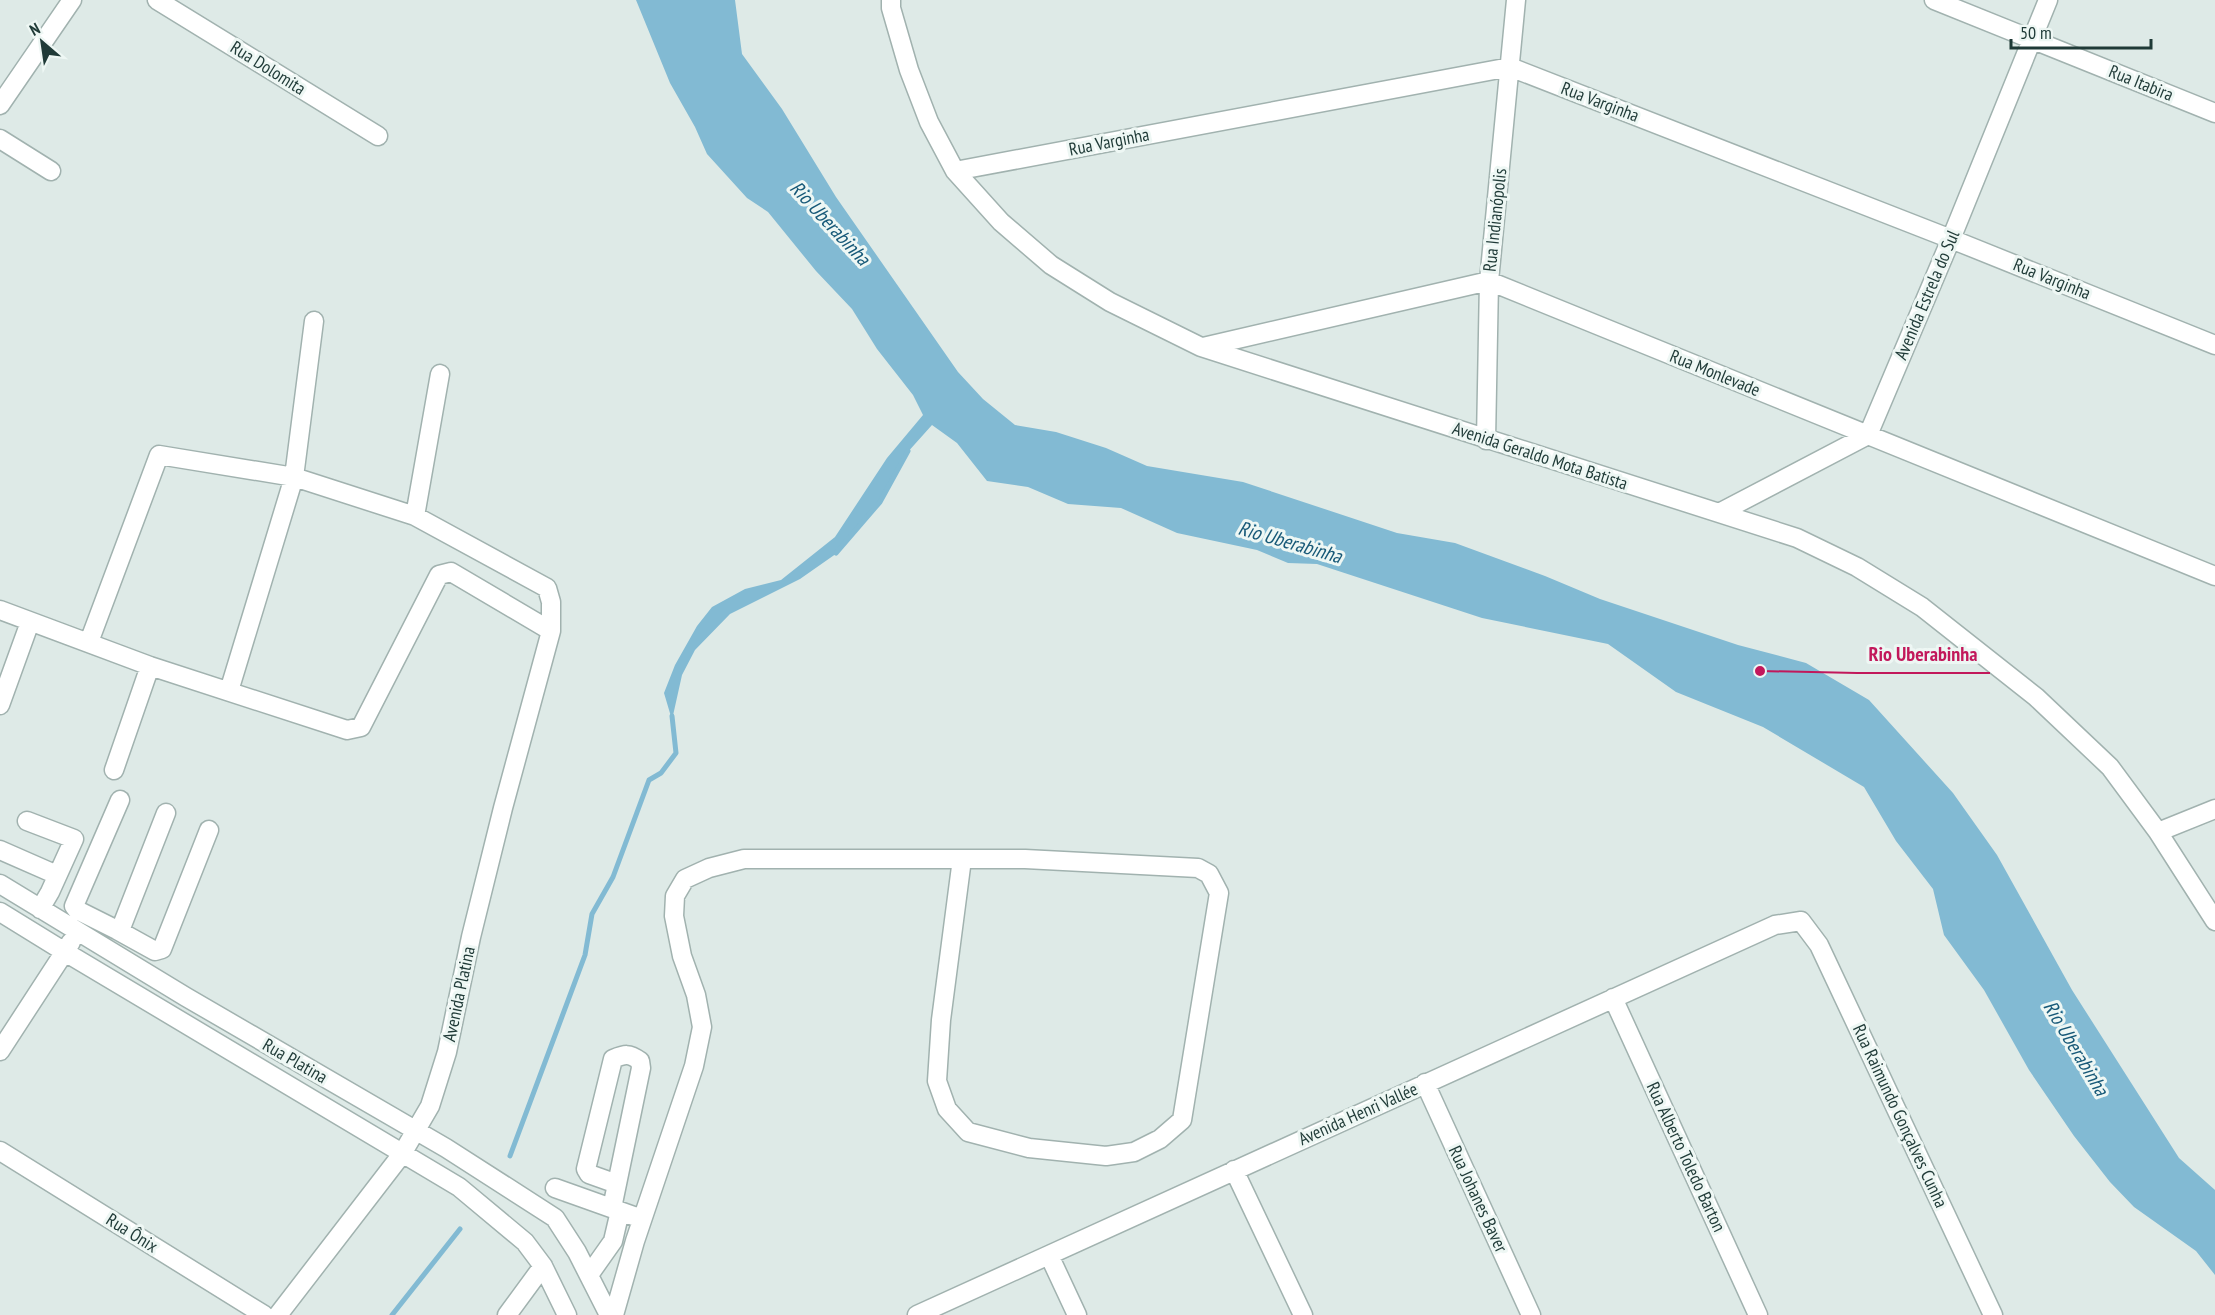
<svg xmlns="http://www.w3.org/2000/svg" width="2215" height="1315" font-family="'PT Sans Narrow',sans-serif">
<rect width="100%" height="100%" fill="#deeae7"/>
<!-- water -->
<path fill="#82bad3" d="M636,0H735L742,54L782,109L836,197L958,372L983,399L1015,425L1056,432L1106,448L1147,466L1243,482L1397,533L1455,543L1545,576L1600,599L1738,645L1806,663L1869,700L1953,793L1997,855L2072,990L2179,1158L2215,1190V1275L2196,1251L2134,1207L2110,1182L2074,1136L2029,1070L1984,990L1944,935L1933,889L1896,841L1864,787L1763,727L1676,692L1608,644L1482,618L1317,564L1288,563L1257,550L1177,533L1121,508L1068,504L1028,487L987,481L957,443L932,425L906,454L880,502L840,551L800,579L730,614L695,650L682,675L672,720L664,693L675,665L697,626L712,607L745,589L781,580L835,537L887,458L923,415L913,395L877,349L852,309L816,271L768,212L747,198L707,154L695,127L670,83Z"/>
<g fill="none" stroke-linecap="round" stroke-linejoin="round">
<!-- stream -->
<path stroke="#82bad3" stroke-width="5" d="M836,553L880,502L908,451
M510,1156L585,955L592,914L613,877L649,780L661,773L676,753L672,716
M392,1315L460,1229"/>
<defs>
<path id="minor" d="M157,0L378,136
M891,0V8L909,70L929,122L955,171L1001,222L1051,265L1110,302L1201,347L1797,538L1857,567L1922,607L2036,697L2110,767L2158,832L2215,921
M1934,0L2215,113
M0,105L72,0
M0,139L51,171
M955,171L1510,67L1951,239L2215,345
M1203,347L1489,281L2215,576
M1486,440L1489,281L1516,0
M1719,513L1868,435L1951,239L2048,0
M415,516L440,374
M0,610L150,666L347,730L361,727L439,575L451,572L551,631
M89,642L159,455L294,477L415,516L547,588L551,602V631L503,808L471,937L447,1052L430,1106L402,1154L278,1315
M229,691L294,477L314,321
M0,705L30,622
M114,770L150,666
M120,800L74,906L77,910L117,930L121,928L166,813
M27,821L74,839L50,892L40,909
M2158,832L2215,809
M0,850L57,875
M0,884L186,997L446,1148L555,1218L577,1252L609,1315
M0,912L65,952L459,1187L525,1242L543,1266L567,1315
M117,930L155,951L162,949L209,830
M1613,998L1758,1315
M0,1051L71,942
M1425,1083L1531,1315
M0,1151L264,1315
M1234,1170L1303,1315
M555,1188L642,1219
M612,1208L641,1068L640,1061C629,1053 625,1054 613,1059L586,1169L589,1174L617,1184
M1049,1255L1077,1315
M589,1275L613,1241L620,1211
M507,1315L543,1266
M614,1315L635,1241L694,1066L702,1027L696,995L682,956L674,916L675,896L685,879L709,868L744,859H1025L1198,868L1209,874L1219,893L1182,1120L1160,1139L1134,1152L1106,1156L1029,1148L968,1132L947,1109L937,1081L941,1020L962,859
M917,1315L1775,925L1801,921L1819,945L1993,1315"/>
</defs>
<!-- minor casing -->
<use href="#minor" stroke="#a1b2af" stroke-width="21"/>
<!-- minor -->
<use href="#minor" stroke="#fff" stroke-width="18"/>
</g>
<g text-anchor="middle" stroke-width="6" stroke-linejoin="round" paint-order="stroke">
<!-- street labels -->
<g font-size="18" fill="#1f3a37" stroke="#eef7f4">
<text transform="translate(268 68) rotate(32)" y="6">Rua Dolomita</text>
<text transform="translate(2141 83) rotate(22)" y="6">Rua Itabira</text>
<text transform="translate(1600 102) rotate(21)" y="6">Rua Varginha</text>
<text transform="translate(1109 142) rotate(-11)" y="6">Rua Varginha</text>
<text transform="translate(1495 220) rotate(-84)" y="6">Rua Indianópolis</text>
<text transform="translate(2052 279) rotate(22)" y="6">Rua Varginha</text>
<text transform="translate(1927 295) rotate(-67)" y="6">Avenida Estrela do Sul</text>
<text transform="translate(1715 373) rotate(22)" y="6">Rua Monlevade</text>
<text transform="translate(1540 456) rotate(18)" y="6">Avenida Geraldo Mota Batista</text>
<text transform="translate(459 994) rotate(-78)" y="6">Avenida Platina</text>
<text transform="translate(295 1061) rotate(30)" y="6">Rua Platina</text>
<text transform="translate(1358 1114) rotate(-24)" y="6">Avenida Henri Vallée</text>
<text transform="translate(1900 1116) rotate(65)" y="6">Rua Raimundo Gonçalves Cunha</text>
<text transform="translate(1686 1157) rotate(65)" y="6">Rua Alberto Toledo Barton</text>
<text transform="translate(1478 1199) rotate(65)" y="6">Rua Johanes Baver</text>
<text transform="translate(132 1233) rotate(32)" y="6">Rua Ônix</text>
</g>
<!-- water labels -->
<g font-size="20" font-style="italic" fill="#175978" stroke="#eef7f4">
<text transform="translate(830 223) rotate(47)" y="7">Rio Uberabinha</text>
<text transform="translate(1290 542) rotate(16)" y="7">Rio Uberabinha</text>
<text transform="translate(2076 1048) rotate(59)" y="7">Rio Uberabinha</text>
</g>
</g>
<!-- callouts -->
<path fill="none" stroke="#c2185b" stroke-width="2" d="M1760 671L1857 673H1990"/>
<circle fill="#c2185b" stroke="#eef7f4" stroke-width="2" cx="1760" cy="671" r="6"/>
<g font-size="20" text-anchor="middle" font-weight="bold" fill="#c2185b" stroke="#eef7f4" stroke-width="6" stroke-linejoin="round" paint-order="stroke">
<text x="1923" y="661">Rio Uberabinha</text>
</g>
<!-- north arrow -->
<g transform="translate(42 42) rotate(331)" stroke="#eef7f4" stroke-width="4.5" paint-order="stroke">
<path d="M0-4.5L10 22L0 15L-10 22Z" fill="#1f3a37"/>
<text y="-9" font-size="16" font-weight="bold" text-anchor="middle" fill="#1f3a37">N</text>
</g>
<!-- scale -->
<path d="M2011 39v9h140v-9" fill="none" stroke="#1f3a37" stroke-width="3"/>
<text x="2020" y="39" font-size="18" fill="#1f3a37" stroke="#eef7f4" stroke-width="4.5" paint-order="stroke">50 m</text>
</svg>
